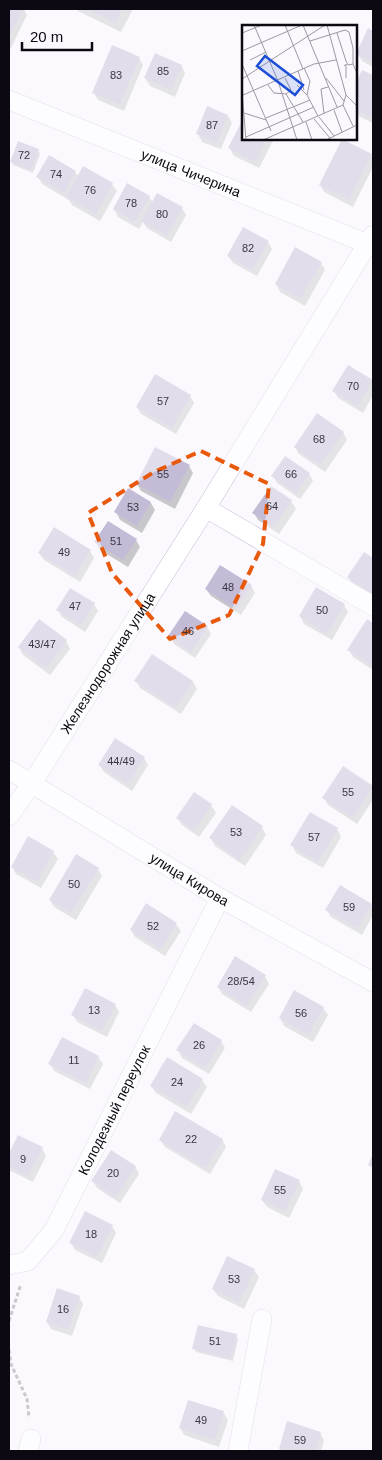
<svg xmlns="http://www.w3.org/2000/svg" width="382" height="1460" font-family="Arial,sans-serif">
<rect width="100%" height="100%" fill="#fbf9fe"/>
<!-- shadow -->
<path fill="#0003" d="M9,9H24L27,15L9,52Z
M77,9H133L121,32L78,11Z
M369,30L373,32V67L362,61L358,54Z
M139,58L143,65L124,111L98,100L94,93Z
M181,65L185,73L175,97L150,86L145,78Z
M363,72L373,77V123L356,115V86Z
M228,116L232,123L221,149L202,142L198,134Z
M243,122V139H274L259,168L234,156L230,148Z
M38,150L40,154L33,173L13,165L11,161Z
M371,155L373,158V167L353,207L324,192L320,184Z
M84,168L112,184L117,191L100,221L72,205L69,200L42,184L38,177L75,172L79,177Z
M149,197L153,203L182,208L186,215L171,242L147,228L143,222L139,229L118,217L114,209Z
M268,242L272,249L257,276L233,263L228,256Z
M321,263L325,270L305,306L280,292L276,284Z
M348,367L373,383V395L363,413L338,398L334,391Z
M190,396L194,403L176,434L141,414L137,407Z
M343,432L347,440L325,472L299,454L295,447Z
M189,466L193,473L175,509L141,491L137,484Z
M309,474L313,481L300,499L277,483L273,476Z
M271,487L291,501L296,509L279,534L258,520L254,513Z
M129,490L151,503L155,510L142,533L120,520L116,512Z
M136,540L140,547L128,567L100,550L96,542Z
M90,551L94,558L80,582L44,560L39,553Z
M365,554L373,560V599L353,585L348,577Z
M251,586L255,593L241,615L211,596L206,589Z
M94,604L98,611L85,632L62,617L58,610Z
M344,605L348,612L332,640L304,624L300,616Z
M367,620L373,624V670L353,657L349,650Z
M39,621L66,641L70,649L50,675L23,655L19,647Z
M207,627L211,634L195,658L174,644L170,636Z
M152,656L193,682L197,689L181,714L140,688L136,681Z
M144,758L148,765L132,791L104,772L99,765Z
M343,768L373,788V800L357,824L328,805L324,798Z
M194,794L211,805L216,813L199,837L182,825L178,818Z
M262,827L266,835L245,866L215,846L211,838Z
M337,829L341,837L323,868L296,853L292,845Z
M53,852L58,859L41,888L16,874L12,867Z
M98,869L102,876L76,920L54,907L50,900Z
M371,905L373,909V915L362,935L331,917L327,910Z
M176,924L181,931L165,956L135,937L131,930Z
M265,976L269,984L251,1012L222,994L218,987Z
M115,1005L119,1012L107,1037L77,1022L73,1015Z
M323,1008L328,1015L313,1042L284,1026L280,1018Z
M221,1041L225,1048L209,1074L182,1058L178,1050Z
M98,1057L103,1064L90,1089L54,1071L50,1064Z
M202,1080L207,1087L191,1114L156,1093L151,1086Z
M19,1136L42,1148L46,1156L33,1182L9,1170V1156Z
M222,1139L226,1147L210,1174L165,1147L160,1140Z
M135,1166L139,1174L120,1203L97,1188L93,1181Z
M299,1181L303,1189L289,1218L267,1207L262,1200Z
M112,1226L116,1233L102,1263L75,1250L71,1243Z
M254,1270L259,1277L244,1309L218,1296L213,1289Z
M79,1297L83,1304L72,1336L51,1329L47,1322Z
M236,1335L238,1339L233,1361L196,1352L194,1348Z
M223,1412L228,1420L219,1447L184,1435L180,1428Z
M320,1433L324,1440L321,1451H281L280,1449Z"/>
<!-- building -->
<path fill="#c4bbd6" d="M9,9H23L9,37Z
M87,9H122L115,23Z
M368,28L373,31V62L356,54Z
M112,45L140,57L120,104L92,93Z
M155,53L182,65L171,90L144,78Z
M362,70L373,75V119L356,110V83Z
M207,106L228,115L217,143L196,134Z
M243,119V139H266L255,162L228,148Z
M342,139L372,154L349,200L319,185Z
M18,141L39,149L31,170L10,162Z
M49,155L76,171L64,193L36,177Z
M83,166L113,183L96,214L66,197Z
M127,183L150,196L135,222L113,209Z
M157,193L183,207L167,235L141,221Z
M243,227L269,241L252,270L227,256Z
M295,247L322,262L300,299L275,284Z
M348,365L373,380L358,406L332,391Z
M155,374L191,395L172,428L136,407Z
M317,413L344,432L320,465L294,447Z
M155,447L190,465L170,502L136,484Z
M285,456L310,473L296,493L271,476Z
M271,486L292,500L274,527L252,513Z
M128,488L151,502L137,526L114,512Z
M108,521L137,539L123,560L94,542Z
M54,527L91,550L75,576L38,553Z
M364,552L373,558V595L347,577Z
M220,565L252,585L236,609L205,589Z
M316,587L345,604L327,634L299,616Z
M70,588L95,603L81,625L56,610Z
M185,611L208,626L191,652L168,636Z
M39,619L67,640L46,668L18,647Z
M367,619L373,623V661L371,665L347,650Z
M152,654L193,681L176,708L134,681Z
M115,738L145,757L128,784L98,765Z
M343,766L373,786L353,818L322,798Z
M194,792L212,804L194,831L176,818Z
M232,805L263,826L240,860L209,838Z
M310,812L338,828L318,862L290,845Z
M28,836L54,851L37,882L11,867Z
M76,854L99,868L71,913L49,900Z
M340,885L372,904L358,928L325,910Z
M146,903L177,923L161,949L130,930Z
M235,956L266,975L247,1006L217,987Z
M85,988L116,1004L102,1031L71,1015Z
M294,990L324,1007L308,1035L279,1018Z
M194,1023L222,1040L205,1068L176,1050Z
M62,1037L99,1056L86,1083L48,1064Z
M167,1057L203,1079L187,1107L150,1086Z
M175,1111L223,1139L206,1168L159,1140Z
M18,1135L43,1147L28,1176L9,1166V1153Z
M111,1150L136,1166L116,1197L91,1181Z
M373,1153V1168L368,1165Z
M275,1169L300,1180L285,1211L261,1200Z
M85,1211L113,1225L97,1257L69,1243Z
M227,1256L255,1269L239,1302L212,1289Z
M57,1288L80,1296L68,1330L46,1322Z
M198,1325L237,1334L231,1358L192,1349Z
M188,1400L224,1411L215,1440L179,1428Z
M287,1421L321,1432L315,1451H285L279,1449Z"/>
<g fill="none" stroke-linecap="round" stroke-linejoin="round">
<defs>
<g id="street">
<path id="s1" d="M9,100L373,246"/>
<path d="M206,508L373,606"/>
<path id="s2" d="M9,770L220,898L373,982"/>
<path id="s3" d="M9,816L32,783L206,508L373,235"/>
<path id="s4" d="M9,1265L28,1261L54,1230L220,898"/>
<path d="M28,1451L31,1439"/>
<path d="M238,1451L262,1319"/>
</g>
</defs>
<!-- street casing -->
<use href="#street" stroke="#c6bdd8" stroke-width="20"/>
<!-- path -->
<path stroke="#918e95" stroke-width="3" stroke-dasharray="4 2.5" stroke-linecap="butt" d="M9,1321L21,1284
M9,1350L11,1364L27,1399L29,1418"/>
<!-- street -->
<use href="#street" stroke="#fff" stroke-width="19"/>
</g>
<!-- marked area -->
<path d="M0 0H382V1460H0ZM201,451L269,484L263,544L229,615L170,639L112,573L88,513L154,472Z" fill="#fbf9fe" fill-opacity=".55" fill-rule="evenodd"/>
<path fill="none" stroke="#e8590c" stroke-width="4" stroke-dasharray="10 6" stroke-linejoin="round" d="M201,451L269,484L263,544L229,615L170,639L112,573L88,513L154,472Z"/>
<g text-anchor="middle" stroke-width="4" stroke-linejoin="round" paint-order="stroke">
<!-- number labels -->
<g font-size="11" fill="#3b3643">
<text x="163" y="75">85</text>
<text x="116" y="79">83</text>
<text x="212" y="129">87</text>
<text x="24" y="159">72</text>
<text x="56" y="178">74</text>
<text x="90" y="194">76</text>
<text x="131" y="207">78</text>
<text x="162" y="218">80</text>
<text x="248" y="252">82</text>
<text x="353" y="390">70</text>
<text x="163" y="405">57</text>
<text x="319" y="443">68</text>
<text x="163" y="478">55</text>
<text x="291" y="478">66</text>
<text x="272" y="510">64</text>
<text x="133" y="511">53</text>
<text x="116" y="545">51</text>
<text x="64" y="556">49</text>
<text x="228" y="591">48</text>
<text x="75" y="610">47</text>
<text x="322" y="614">50</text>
<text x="188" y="635">46</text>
<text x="42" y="648">43/47</text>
<text x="121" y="765">44/49</text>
<text x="348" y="796">55</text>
<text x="236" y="836">53</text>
<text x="314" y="841">57</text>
<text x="74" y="888">50</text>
<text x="349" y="911">59</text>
<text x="153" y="930">52</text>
<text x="241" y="985">28/54</text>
<text x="94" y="1014">13</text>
<text x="301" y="1017">56</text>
<text x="199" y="1049">26</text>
<text x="74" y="1064">11</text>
<text x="177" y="1086">24</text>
<text x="191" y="1143">22</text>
<text x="23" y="1163">9</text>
<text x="113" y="1177">20</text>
<text x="280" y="1194">55</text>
<text x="91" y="1238">18</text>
<text x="234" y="1283">53</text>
<text x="63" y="1313">16</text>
<text x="215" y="1345">51</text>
<text x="201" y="1424">49</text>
<text x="300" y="1444">59</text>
</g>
<!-- street labels -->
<g font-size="14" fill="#0d0912" stroke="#fbf9fe">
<text dy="5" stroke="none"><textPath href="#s1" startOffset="196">улица Чичерина</textPath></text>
<text dy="5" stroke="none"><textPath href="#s3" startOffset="182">Железнодорожная улица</textPath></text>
<text dy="5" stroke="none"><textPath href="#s2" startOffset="211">улица Кирова</textPath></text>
<text dy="5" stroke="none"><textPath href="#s4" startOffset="194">Колодезный переулок</textPath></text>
</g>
</g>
<!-- overview -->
<g transform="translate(242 25)">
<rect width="115" height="115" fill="#fbf9fe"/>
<path fill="none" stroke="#9c99a0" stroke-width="1" d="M12,0L36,56L55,115M43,0L61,44M61,0L95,82M0,8L20,0M95,8L104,36L106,40L111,39L115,48M68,16L103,5L107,7L111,23V39M0,26L60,0M8,35L24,27M0,39L29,106M102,41L104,39V53M62,43L68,56L65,70M56,46L62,65M43,53L49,65L44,69M84,53L102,76M0,54L83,0M26,60L32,68L44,69L61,97M55,60L65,70L76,91M0,67L4,115M1,70L72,39L94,35M104,70L115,81M101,80L111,101M92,85L100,107M2,88L24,95M82,88L79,64L86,62M77,92L92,111M24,93L68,75M72,94L88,113M64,97L70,115M4,112L72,82M21,115L101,80L104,70L85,0M84,115L115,100"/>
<path fill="#1d4ed8" fill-opacity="0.15" stroke="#1d4ed8" stroke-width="2.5" d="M23,31L61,60L53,70L15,41Z"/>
<rect width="115" height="115" fill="none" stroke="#0d0912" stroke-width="2.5"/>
</g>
<!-- border -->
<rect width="382" height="1460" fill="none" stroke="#0d0912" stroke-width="20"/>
<!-- scale -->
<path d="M22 42v8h70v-8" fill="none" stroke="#0d0912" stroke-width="2.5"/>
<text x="30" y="42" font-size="15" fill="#0d0912" stroke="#fbf9fe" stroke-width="4" paint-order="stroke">20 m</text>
</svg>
